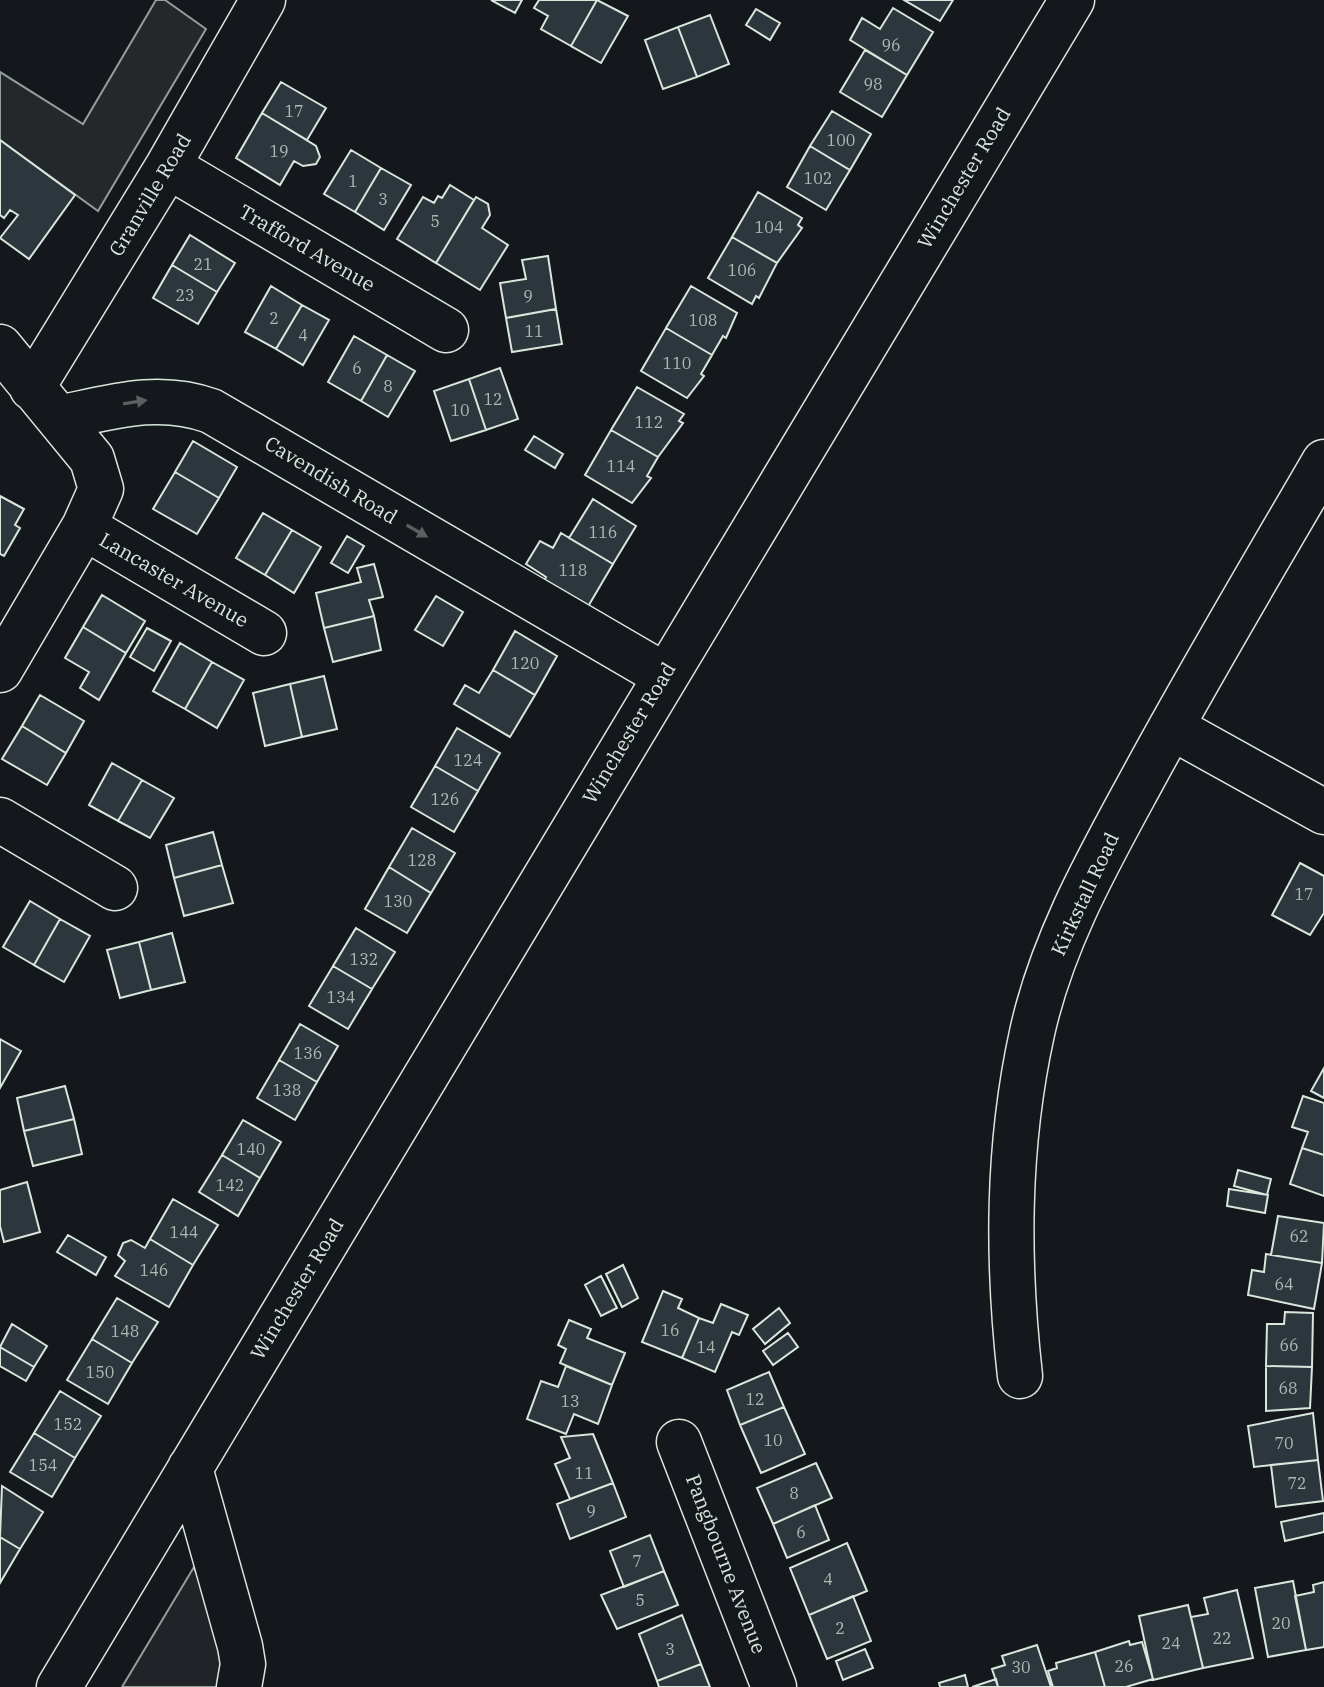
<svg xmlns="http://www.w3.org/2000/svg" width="1324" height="1687" font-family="'IBM Plex Serif',serif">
<rect width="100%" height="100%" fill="#14181c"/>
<!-- green -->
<path fill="#202428" stroke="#939e99" stroke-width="2" d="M194,1567L224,1648V1687H122Z"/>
<!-- parking -->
<path fill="#24282b" stroke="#939e99" stroke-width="2" d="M156,0H165L206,29L98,211L0,140V72L83,124Z"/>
<!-- building -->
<path fill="#2c363c" stroke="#d8e6dc" stroke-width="2" d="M491,0H522L515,13Z
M539,0H597L571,46L541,29L548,16L534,8Z
M597,0L628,16L601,63L571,46Z
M904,0H953L940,21Z
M893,8L933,32L907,75L850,40L862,18L880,29Z
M756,9L780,23L770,40L746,25Z
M710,15L729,64L697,77L678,27Z
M678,27L697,77L663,89L645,40Z
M865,50L907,75L882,117L840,92Z
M281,82L326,108L307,140L262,113Z
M832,111L871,134L850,170L810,146Z
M262,113L316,146L320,157L316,164L303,166L294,161L280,185L236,158Z
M0,140L75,195L29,259L0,238L18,215L10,210L4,218L0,215Z
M810,146L850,170L826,210L787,187Z
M351,150L381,168L355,212L324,194Z
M381,168L411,185L384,230L355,212Z
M450,185L474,200L436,263L397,239L423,197L434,203L438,196L442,198Z
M758,192L802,218L798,225L802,228L777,263L732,237Z
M476,197L488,204L490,215L482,228L508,245L480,290L436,263Z
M190,235L235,263L217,292L172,265Z
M732,237L777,263L759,298L756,296L752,304L708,278Z
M548,256L556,309L506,318L500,283L526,279L522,260Z
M172,265L217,292L198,324L153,298Z
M271,286L302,305L276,349L245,332Z
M691,286L737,313L726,338L723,336L712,355L666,328Z
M302,305L329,320L303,365L276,349Z
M556,309L562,344L512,352L506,318Z
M666,328L712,355L701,374L704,376L687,398L641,371Z
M354,336L387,355L361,401L328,382Z
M387,355L415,371L388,417L361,401Z
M500,368L518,419L486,430L469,379Z
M469,379L486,430L451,441L434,391Z
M637,387L684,414L679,421L683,423L658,457L611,430Z
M611,430L658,457L647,476L651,478L632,503L585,475Z
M534,436L563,454L555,468L525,450Z
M193,441L237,467L219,498L175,472Z
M175,472L219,498L197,534L153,509Z
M0,496L24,509L15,525L20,528L4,556L0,554Z
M593,499L636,526L613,564L569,538Z
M263,513L292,530L265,575L236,558Z
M292,530L321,547L294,593L265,575Z
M561,533L613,564L586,610L542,584L546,577L526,564L540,541L553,548Z
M347,536L364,546L348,573L331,563Z
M374,564L383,597L369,600L374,616L324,628L316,593L361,582L357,568Z
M102,595L145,621L126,653L83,627Z
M436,596L463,612L443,646L415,630Z
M374,616L381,650L333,662L324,628Z
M83,627L126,653L99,700L80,688L89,672L65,658Z
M147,628L171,641L154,671L130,657Z
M515,631L557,656L535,695L493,670Z
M180,643L212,662L185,709L153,691Z
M212,662L244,680L217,728L185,709Z
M493,670L535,695L510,737L454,704L465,685L479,693Z
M324,676L337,729L302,737L290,684Z
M290,684L302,737L265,746L253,693Z
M40,695L84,721L66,753L22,726Z
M22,726L66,753L47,785L2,759Z
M457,728L500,753L478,791L435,766Z
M112,763L142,780L118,821L89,805Z
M435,766L478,791L454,832L411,807Z
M142,780L174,798L150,838L118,821Z
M412,828L455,853L431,893L389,867Z
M213,832L222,865L174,878L166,845Z
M1300,863L1324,876V913L1310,935L1272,915Z
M222,865L233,903L184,916L174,878Z
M389,867L431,893L407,933L365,909Z
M30,901L60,919L34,965L3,947Z
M60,919L90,936L64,982L34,965Z
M356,928L395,952L372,989L333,966Z
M172,933L185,982L151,990L139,942Z
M139,942L151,990L120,998L107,950Z
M333,966L372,989L348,1029L309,1006Z
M300,1024L338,1046L317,1082L279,1060Z
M0,1039L21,1051L0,1088Z
M279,1060L317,1082L295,1120L257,1098Z
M1324,1068V1098L1311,1091Z
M65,1086L74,1119L24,1131L17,1098Z
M1303,1096L1324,1103V1155L1302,1148L1308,1132L1292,1127Z
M74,1119L82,1154L33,1166L24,1131Z
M243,1120L281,1142L260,1178L222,1155Z
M1302,1148L1324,1155V1196L1290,1184Z
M222,1155L260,1178L238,1216L199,1192Z
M1238,1170L1271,1179L1267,1195L1234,1186Z
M27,1182L40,1232L4,1242L0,1226V1190Z
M1229,1189L1268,1195L1265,1213L1227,1206Z
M173,1199L218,1225L193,1265L150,1239Z
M1278,1216L1324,1223L1322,1263L1271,1255Z
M68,1235L106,1257L96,1275L57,1252Z
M150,1239L193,1265L169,1307L115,1276L125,1261L118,1255L123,1243L131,1240L145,1248Z
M1266,1254L1322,1263L1314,1309L1248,1295L1252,1270L1264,1272Z
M623,1265L638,1298L622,1307L606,1274Z
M601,1276L617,1308L601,1316L585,1285Z
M663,1291L682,1299L678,1308L699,1318L682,1358L642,1342Z
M117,1298L158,1322L132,1363L92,1339Z
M721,1304L748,1315L739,1335L732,1332L715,1372L682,1358L699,1318L713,1323Z
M779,1308L790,1323L765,1344L753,1329Z
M1285,1312L1313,1313L1312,1367L1266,1366L1267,1324H1284Z
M569,1320L591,1329L587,1338L625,1353L612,1385L560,1363L566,1349L558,1345Z
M12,1324L47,1346L34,1367L0,1347Z
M788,1333L798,1347L773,1365L763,1351Z
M92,1339L132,1363L108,1404L67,1380Z
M0,1347L34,1367L26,1381L0,1366Z
M566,1366L612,1385L598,1424L574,1414L566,1434L527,1419L541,1381L558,1387Z
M1266,1366L1312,1367L1310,1408L1266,1411Z
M769,1372L784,1407L740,1425L727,1390Z
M60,1391L101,1416L75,1458L34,1433Z
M784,1407L805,1454L761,1473L740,1425Z
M1313,1413L1318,1460L1254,1467L1248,1426Z
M34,1433L75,1458L52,1497L10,1472Z
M593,1434L613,1483L570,1499L555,1464L570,1458L561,1437Z
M1318,1460L1323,1501L1276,1507L1271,1465Z
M816,1463L832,1498L773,1524L757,1488Z
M613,1483L626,1517L570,1539L557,1504Z
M2,1486L43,1512L20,1549L0,1537Z
M815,1505L829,1540L787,1558L773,1524Z
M1324,1513V1532L1285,1541L1281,1522Z
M650,1535L664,1571L624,1587L610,1551Z
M0,1537L20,1549L0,1583Z
M847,1543L867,1591L809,1615L790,1568Z
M664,1571L678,1605L617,1629L601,1595Z
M1293,1581L1306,1650L1268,1657L1255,1588Z
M1324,1582V1647L1306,1650L1295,1596L1314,1592L1313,1585Z
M1237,1590L1253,1658L1203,1668L1191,1617L1208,1614L1204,1598Z
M853,1596L871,1641L827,1659L809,1615Z
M1188,1605L1203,1668L1153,1680L1139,1616Z
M682,1615L701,1664L657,1681L639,1634Z
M1129,1641L1130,1645L1142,1642L1153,1679L1126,1687H1105L1095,1652Z
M1037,1645L1051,1687H998L992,1669L1005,1665L1002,1656Z
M865,1649L873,1668L843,1680L836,1661Z
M1095,1652L1105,1687H1053L1048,1671L1057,1668L1056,1663Z
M701,1664L710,1687H659L657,1681Z
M965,1675L968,1687H940L939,1683Z
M996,1679L998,1687H972Z"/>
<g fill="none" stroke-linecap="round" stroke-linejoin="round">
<defs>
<path id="minor" d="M168,166L446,330
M0,347L92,459L101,489L84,527L0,670
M32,388L168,166L263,0
M59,418C111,407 159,392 211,411L664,675
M84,527L264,633
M1171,727L1324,812
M0,820L115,888
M1020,1376C1007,1260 1007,1147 1032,1033C1052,941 1099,859 1143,778C1201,671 1263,567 1324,462
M679,1442L774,1687
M190,1468L240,1646L243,1664L239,1687
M59,1687L1072,0"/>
</defs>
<!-- minor casing -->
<use href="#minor" stroke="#d8e6dc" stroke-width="47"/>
<!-- minor -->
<use href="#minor" stroke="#14181c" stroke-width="44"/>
</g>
<!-- one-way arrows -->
<defs><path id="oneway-solid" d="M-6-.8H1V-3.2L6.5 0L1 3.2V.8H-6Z" transform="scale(2)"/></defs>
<g fill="#59605f">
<use href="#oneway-solid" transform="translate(135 402) rotate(-9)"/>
<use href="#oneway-solid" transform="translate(417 531) rotate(30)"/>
</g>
<g text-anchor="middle" stroke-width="6" stroke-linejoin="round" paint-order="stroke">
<!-- number labels -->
<g font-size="16" fill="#adbab4">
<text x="891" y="51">96</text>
<text x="873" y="90">98</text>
<text x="294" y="117">17</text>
<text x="841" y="146">100</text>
<text x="279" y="157">19</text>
<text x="818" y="184">102</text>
<text x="353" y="187">1</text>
<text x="383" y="205">3</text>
<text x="435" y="227">5</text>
<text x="769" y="233">104</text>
<text x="203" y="270">21</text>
<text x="742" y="276">106</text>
<text x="185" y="301">23</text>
<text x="528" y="302">9</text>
<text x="274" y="324">2</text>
<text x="703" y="326">108</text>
<text x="534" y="337">11</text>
<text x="303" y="341">4</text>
<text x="677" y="369">110</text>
<text x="357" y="374">6</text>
<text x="388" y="392">8</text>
<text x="493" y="405">12</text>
<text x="460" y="416">10</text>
<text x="649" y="428">112</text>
<text x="621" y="472">114</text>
<text x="603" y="538">116</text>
<text x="573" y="576">118</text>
<text x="525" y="669">120</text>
<text x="468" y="766">124</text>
<text x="445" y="805">126</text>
<text x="422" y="866">128</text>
<text x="1304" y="900">17</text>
<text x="398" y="907">130</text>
<text x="364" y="965">132</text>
<text x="341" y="1003">134</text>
<text x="308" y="1059">136</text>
<text x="287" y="1096">138</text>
<text x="251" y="1155">140</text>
<text x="230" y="1191">142</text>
<text x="184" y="1238">144</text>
<text x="1299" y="1242">62</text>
<text x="154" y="1276">146</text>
<text x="1284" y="1290">64</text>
<text x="670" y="1336">16</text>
<text x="125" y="1337">148</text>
<text x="1289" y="1351">66</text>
<text x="706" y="1353">14</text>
<text x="100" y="1378">150</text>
<text x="1288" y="1394">68</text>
<text x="755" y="1405">12</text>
<text x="570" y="1407">13</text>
<text x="68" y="1430">152</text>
<text x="773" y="1446">10</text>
<text x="1284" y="1449">70</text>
<text x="43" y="1471">154</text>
<text x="584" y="1479">11</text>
<text x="1297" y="1489">72</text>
<text x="794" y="1499">8</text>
<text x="591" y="1517">9</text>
<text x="801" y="1538">6</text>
<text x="637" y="1567">7</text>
<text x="828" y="1585">4</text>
<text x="640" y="1606">5</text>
<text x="1281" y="1629">20</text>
<text x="840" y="1634">2</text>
<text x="1222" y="1644">22</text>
<text x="1171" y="1649">24</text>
<text x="670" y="1655">3</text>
<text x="1124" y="1672">26</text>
<text x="1021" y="1673">30</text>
</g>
<!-- street labels -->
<g font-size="20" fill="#d8e6dc" stroke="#14181c">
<text transform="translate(964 178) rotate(-59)" y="7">Winchester Road</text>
<text transform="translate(150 195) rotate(-59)" y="7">Granville Road</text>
<text transform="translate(307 248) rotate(30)" y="7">Trafford Avenue</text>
<text transform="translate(331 480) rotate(31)" y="7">Cavendish Road</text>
<text transform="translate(174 580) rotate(30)" y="7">Lancaster Avenue</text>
<text transform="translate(629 733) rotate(-59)" y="7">Winchester Road</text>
<text transform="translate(1085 894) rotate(-65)" y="7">Kirkstall Road</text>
<text transform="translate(297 1289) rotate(-59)" y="7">Winchester Road</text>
<text transform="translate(726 1564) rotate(69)" y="7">Pangbourne Avenue</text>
</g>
</g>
</svg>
